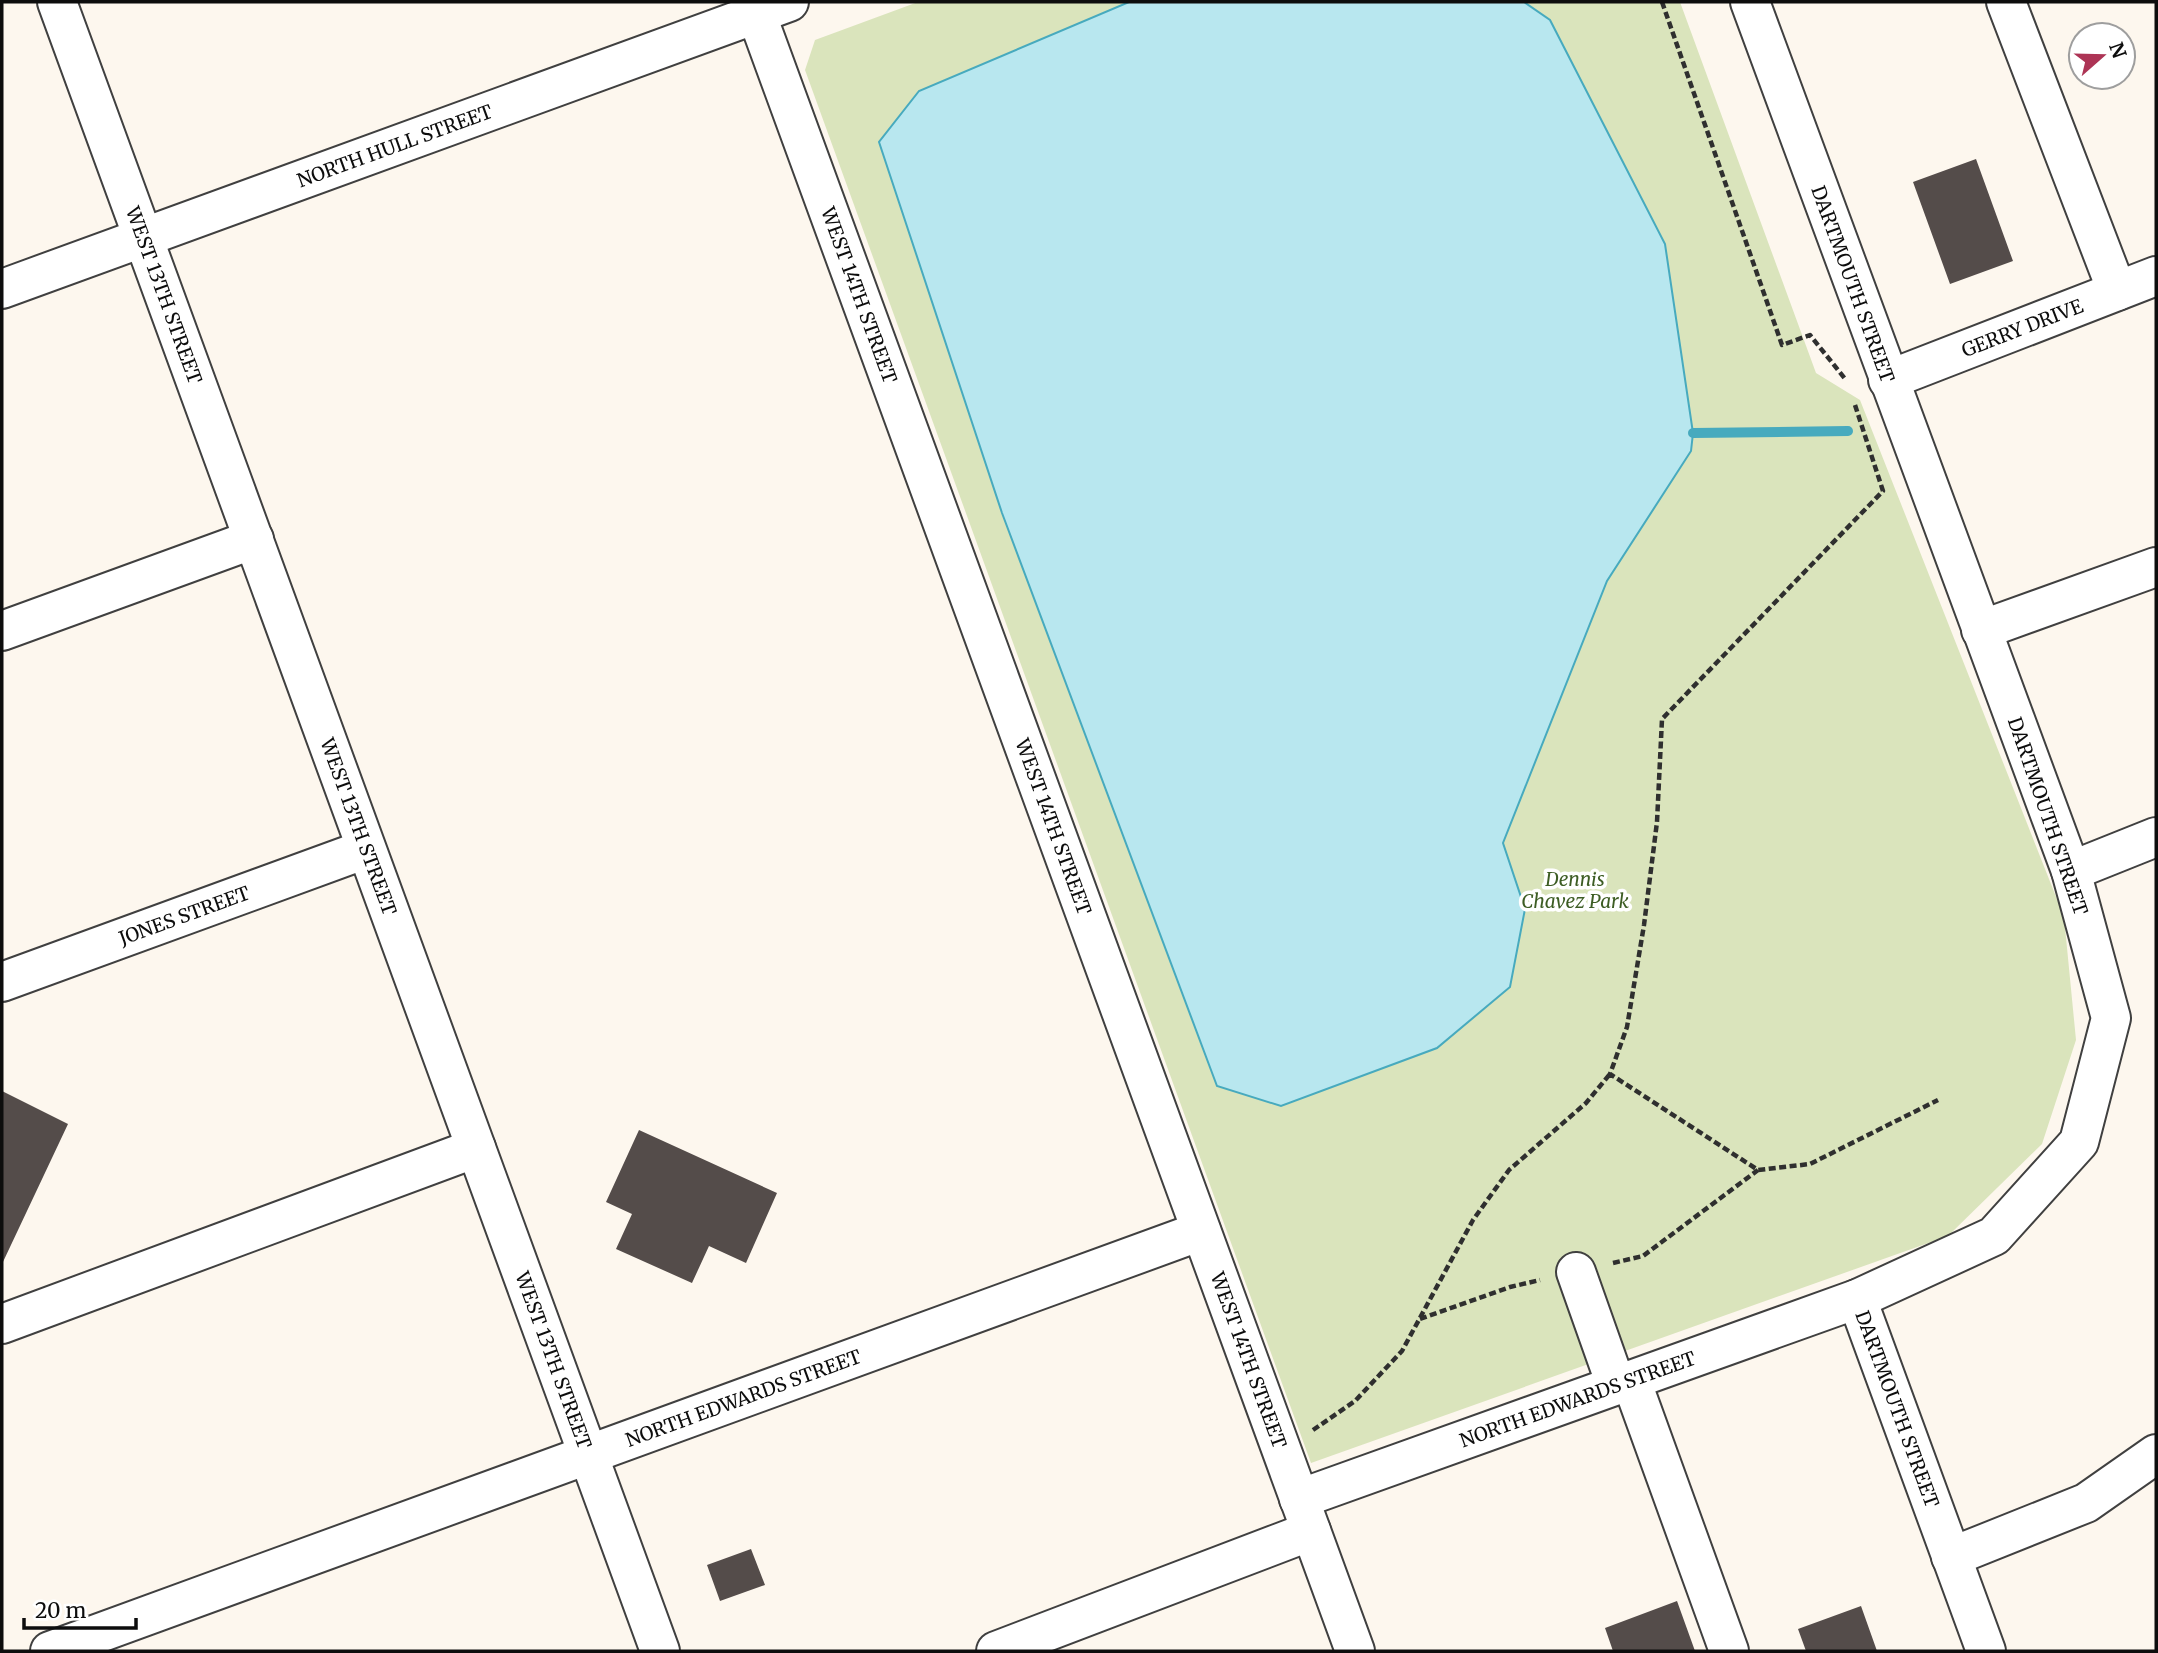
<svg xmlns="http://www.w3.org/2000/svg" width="2158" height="1653" font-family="Merriweather,serif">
<rect width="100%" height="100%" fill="#fdf7ee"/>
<!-- green -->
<path fill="#dae4bc" d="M918,2H1680L1816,373L1860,400L2064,917L2076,1040L2042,1144L1948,1236L1311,1463L805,70L815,40Z"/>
<!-- water -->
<path fill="#b8e7ef" stroke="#47aabe" stroke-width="2" d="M1129,2H1524L1550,20L1665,244L1693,433L1691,451L1607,581L1503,843L1525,909L1510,987L1437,1048L1281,1106L1217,1086L1002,513L879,142L919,91Z"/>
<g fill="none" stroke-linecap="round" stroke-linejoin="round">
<!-- stream -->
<path stroke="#47aabe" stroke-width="10" d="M1693,433L1848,431"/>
</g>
<!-- building -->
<path fill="#544c4a" d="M1976,159L2013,261L1950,284L1913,182Z
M2,1091L68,1124L2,1264Z
M639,1130L777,1193L746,1263L709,1246L692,1283L616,1249L632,1214L606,1202Z
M751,1549L765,1585L720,1601L707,1565Z
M1677,1601L1695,1651H1613L1605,1628Z
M1861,1606L1877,1651H1806L1798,1629Z"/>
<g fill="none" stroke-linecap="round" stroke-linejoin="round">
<defs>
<g id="minor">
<path id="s1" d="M57,2L660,1651"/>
<path id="s2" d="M752,2L1355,1651"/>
<path d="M2006,2L2117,291"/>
<path id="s3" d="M2,289L789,2"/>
<path id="s4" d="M1888,380L2156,276"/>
<path d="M1981,630L2156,567"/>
<path d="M2,631L254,539"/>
<path d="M2071,871L2156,837"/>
<path id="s5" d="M2,982L366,849"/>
<path d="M1576,1272L1616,1385"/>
<path id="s6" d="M1857,1299L1986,1651"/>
<path d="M2,1324L476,1148"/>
<path d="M1631,1380L1729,1651"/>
<path id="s7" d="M1299,1499L1857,1299L1994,1236L2079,1142L2111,1018L2071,871L1750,2"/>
<path d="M1951,1557L2086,1503L2156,1454"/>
<path id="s8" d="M50,1651L1201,1231"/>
<path d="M996,1651L1311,1531"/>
</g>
</defs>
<!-- minor casing -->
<use href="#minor" stroke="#404040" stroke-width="42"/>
<!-- path -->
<path stroke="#2f2f2f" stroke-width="4.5" stroke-dasharray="7 3.5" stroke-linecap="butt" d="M1662,2L1782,345L1810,335L1846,380
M1855,405L1883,491L1662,719L1657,822L1644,925L1627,1027L1610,1074L1758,1170L1810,1164L1938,1100
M1613,1263L1643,1256L1758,1170
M1420,1319L1510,1287L1540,1280
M1313,1430L1355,1401L1402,1351L1473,1220L1509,1170L1586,1103L1610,1074"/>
<!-- minor -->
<use href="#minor" stroke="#fff" stroke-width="38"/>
</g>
<g text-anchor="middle" stroke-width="7" stroke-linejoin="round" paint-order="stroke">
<!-- street labels -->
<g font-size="19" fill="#0d0d0d" stroke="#fff">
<text dy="7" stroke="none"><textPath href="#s3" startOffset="418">NORTH HULL STREET</textPath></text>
<text transform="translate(1853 284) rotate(70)" y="7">DARTMOUTH STREET</text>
<text dy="7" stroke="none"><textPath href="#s1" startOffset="312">WEST 13TH STREET</textPath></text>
<text dy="7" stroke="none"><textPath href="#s2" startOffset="312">WEST 14TH STREET</textPath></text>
<text dy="7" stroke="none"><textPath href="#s4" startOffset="144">GERRY DRIVE</textPath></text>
<text transform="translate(2048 816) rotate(71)" y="7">DARTMOUTH STREET</text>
<text dy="7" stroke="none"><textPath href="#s1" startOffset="878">WEST 13TH STREET</textPath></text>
<text dy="7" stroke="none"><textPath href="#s2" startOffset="878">WEST 14TH STREET</textPath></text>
<text dy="7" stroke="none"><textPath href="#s5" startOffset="194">JONES STREET</textPath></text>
<text dy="7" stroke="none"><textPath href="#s1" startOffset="1446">WEST 13TH STREET</textPath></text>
<text dy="7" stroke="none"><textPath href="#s2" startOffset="1446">WEST 14TH STREET</textPath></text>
<text dy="7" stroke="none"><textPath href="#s8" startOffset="738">NORTH EDWARDS STREET</textPath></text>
<text dy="7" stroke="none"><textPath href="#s7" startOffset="296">NORTH EDWARDS STREET</textPath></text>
<text dy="7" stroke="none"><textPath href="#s6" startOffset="117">DARTMOUTH STREET</textPath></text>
</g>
<!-- park labels -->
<g font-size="19" font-style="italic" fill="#3d5d24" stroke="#fff">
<text x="1575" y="886">Dennis<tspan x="1575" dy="22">Chavez Park</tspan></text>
</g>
</g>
<!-- border -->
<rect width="2158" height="1653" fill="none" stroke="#0d0d0d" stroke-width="7"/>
<!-- north arrow -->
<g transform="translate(2102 56) rotate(70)"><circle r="33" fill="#ffffff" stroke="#9e9e9e" stroke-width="2"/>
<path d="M0-5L12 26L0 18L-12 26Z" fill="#ad3455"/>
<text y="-10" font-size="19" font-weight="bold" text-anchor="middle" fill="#0d0d0d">N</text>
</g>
<!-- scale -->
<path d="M24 1618v10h112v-10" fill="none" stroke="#0d0d0d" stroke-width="3.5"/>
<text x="35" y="1618" font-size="21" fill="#0d0d0d" stroke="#ffffff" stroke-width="5" paint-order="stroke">20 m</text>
</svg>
